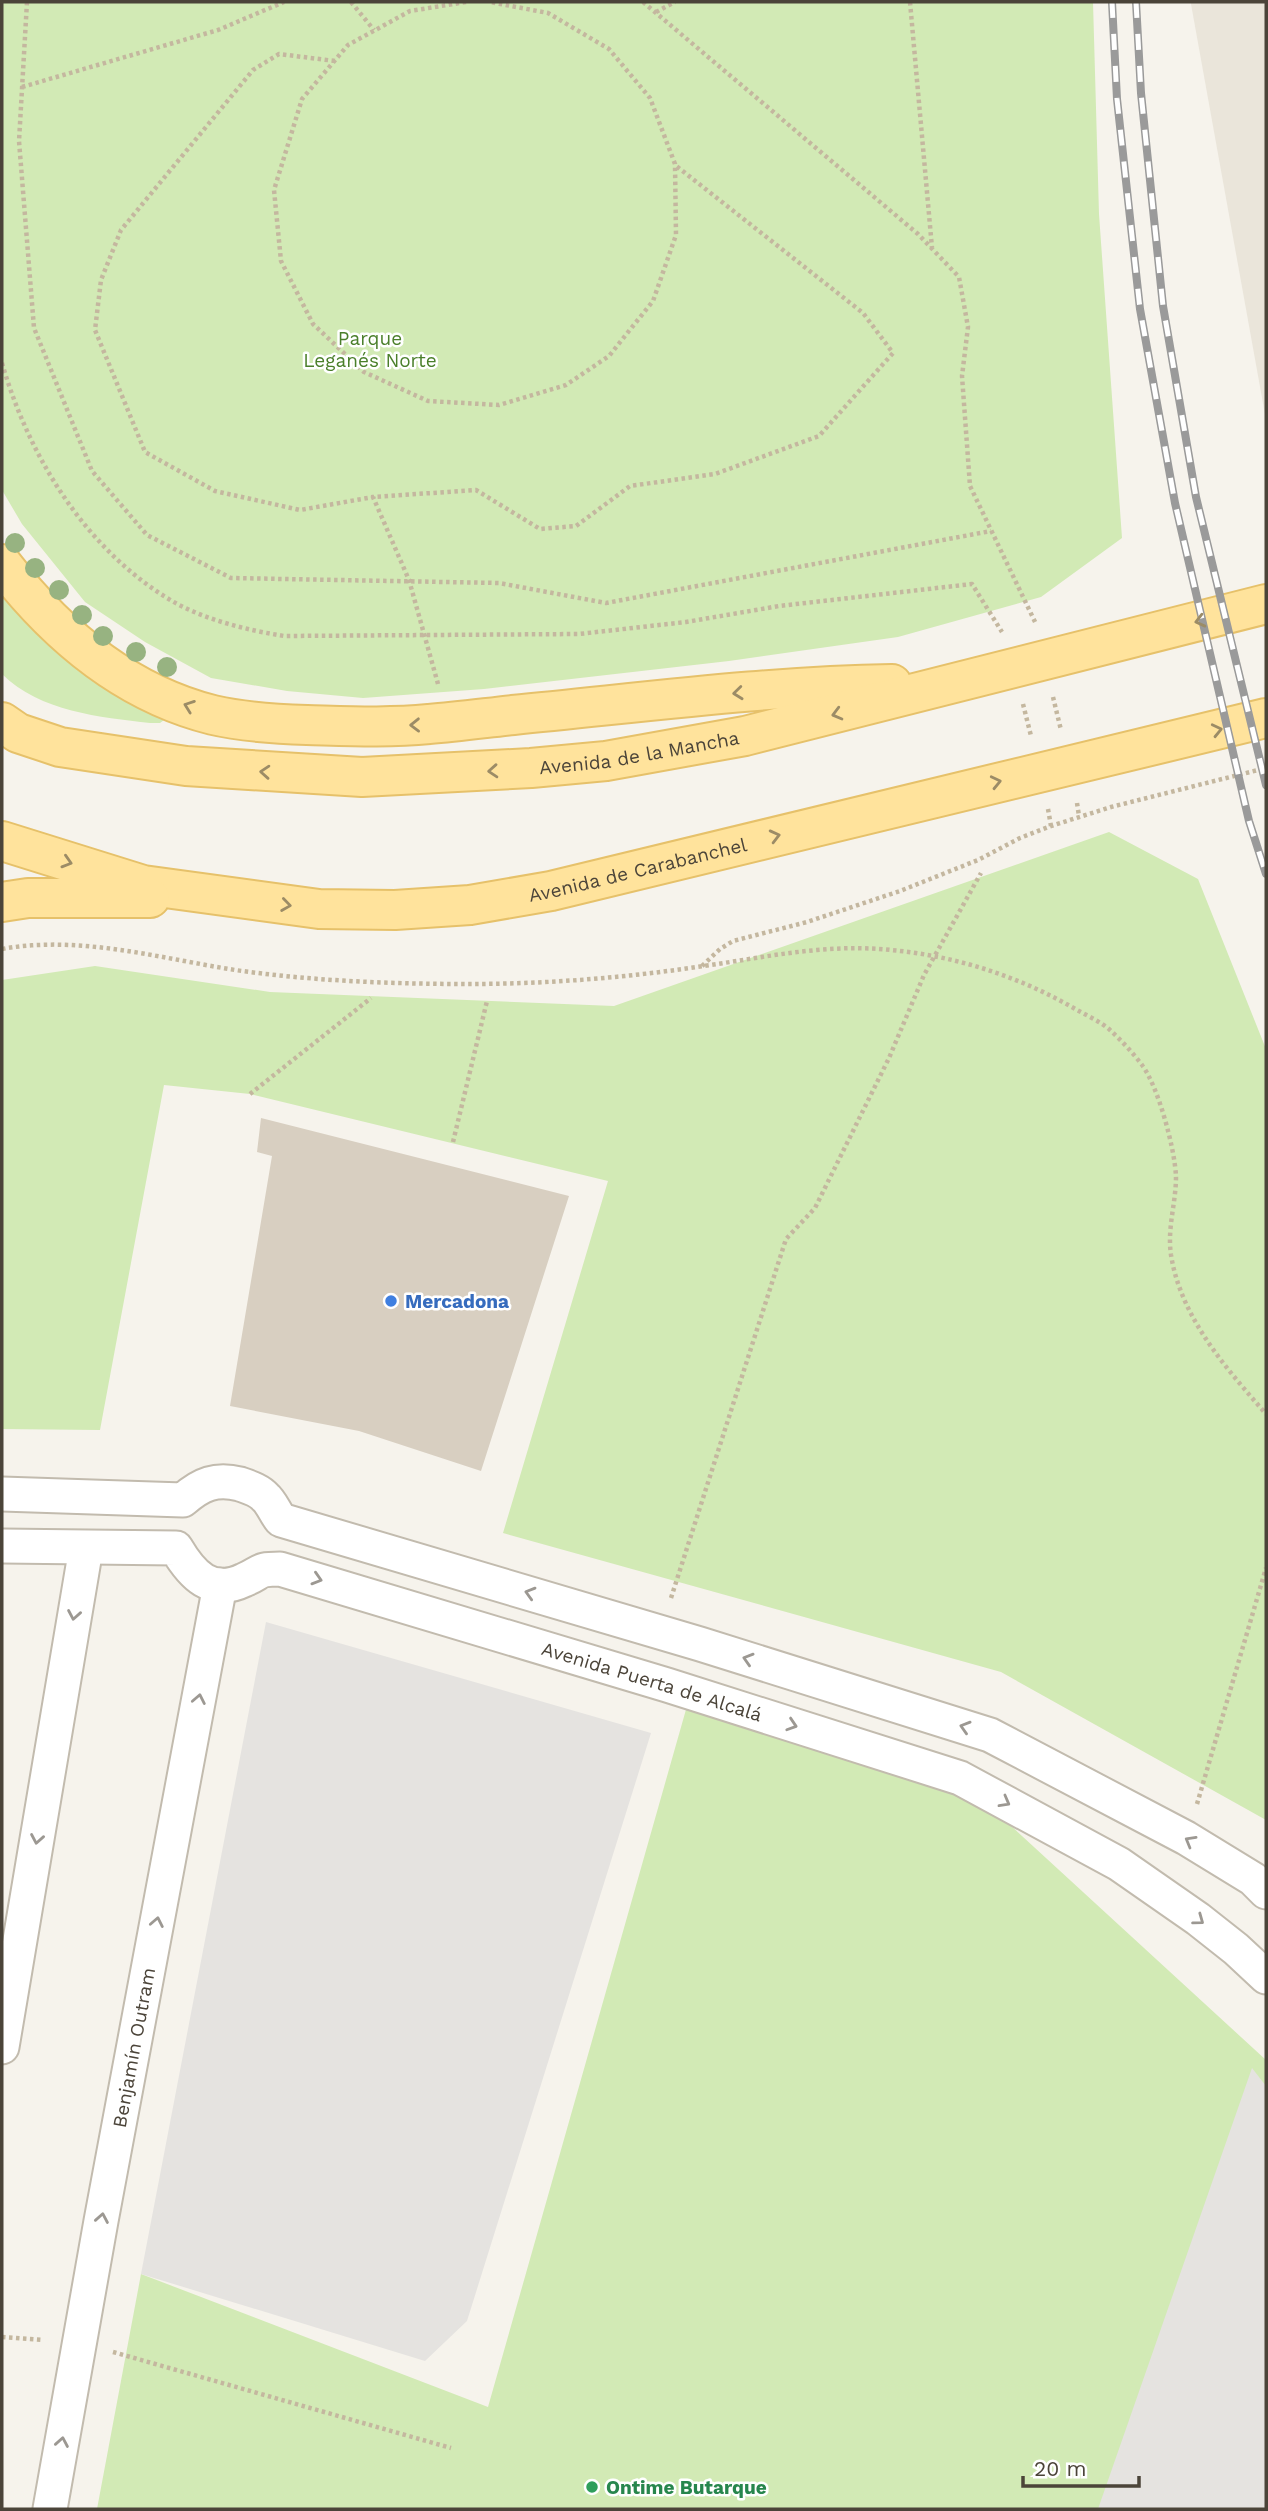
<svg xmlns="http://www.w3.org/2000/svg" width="1268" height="2511" font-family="'Work Sans',sans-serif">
<rect width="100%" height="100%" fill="#f6f3ec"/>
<!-- residential -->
<path fill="#eae5da" d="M1191,2H1266V420L1191,4Z"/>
<!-- green -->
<path fill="#d2eab5" d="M2,2H1093L1099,214L1122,538L1041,597L898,637L729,661L484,689L363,698L287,691L211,678L145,642L85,602L22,524L2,490Z
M2,596L33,629L160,715L164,720L160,723H150C100,717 40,712 2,674Z
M1109,832L1198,879L1266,1049V1820L1001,1672L503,1533L608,1181L250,1094L164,1085L100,1430L2,1429V980L95,966L270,992L614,1006Z
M687,1706L984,1801L1266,2060V2509H97L141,2274L488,2407Z"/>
<!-- parking -->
<path fill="#e5e3e0" d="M266,1622L651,1733L467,2321L425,2361L141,2274Z
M1252,2068L1266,2086V2509H1098Z"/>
<!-- building -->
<path fill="#d8cfc1" d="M261,1118L569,1196L481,1471L359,1431L230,1406L272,1156L257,1152Z"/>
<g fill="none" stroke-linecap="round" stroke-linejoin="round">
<defs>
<g id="minor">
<path d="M2,1494L183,1500C201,1484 216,1478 240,1484C248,1487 259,1490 265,1497C272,1503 275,1513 281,1520L700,1644L990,1735L1186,1838L1253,1879L1266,1892"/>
<path id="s1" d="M2,1546L176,1548C192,1575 211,1596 244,1580C263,1572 256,1569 280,1569L667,1685L960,1778L1119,1864L1198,1919L1236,1949L1266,1977"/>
<path d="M2,2047L86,1548"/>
<path id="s2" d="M50,2509L101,2221L220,1585"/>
</g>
<g id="primary">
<path d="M2,564C56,634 125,693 213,715C243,722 276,724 307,725C347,726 389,728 429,724C457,722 485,718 513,715C639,703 765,686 892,684"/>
<path id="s3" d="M2,722L18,733L60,747L186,766L362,777L531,768L606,761L745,736L1266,604"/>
<path id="s4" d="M2,841L143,885L319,909L395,910L470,905L551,891L1266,718"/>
<path d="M2,902L28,898H150"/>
</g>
</defs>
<!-- minor casing -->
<use href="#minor" stroke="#c2bbae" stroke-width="37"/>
<!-- primary casing -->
<use href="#primary" stroke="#e6c16a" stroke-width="42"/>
<!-- path -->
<path stroke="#c4b79f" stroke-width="4.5" stroke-dasharray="3.5 3.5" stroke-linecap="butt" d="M27,2L19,141L34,328L92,471L147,535L231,578L499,583L606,603L991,531
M351,2L374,30
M466,2L410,11L348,45L302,99L274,190L281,261L313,324L364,372L428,401L499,405L566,385L609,356L653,301L676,235L675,164L650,98L609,49L548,13L490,2
M643,2L918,234L959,277L968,327L962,376L970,486L1036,624
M910,2L932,248
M656,12L675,2
M335,61L279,54L253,70L121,230L101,280L95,330L145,452L215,491L300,510L373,497
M22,87L218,30L284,2
M2,363C29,457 86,550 172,601C205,620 247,630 284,636L579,634L686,622L779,606L972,584L1002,632
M438,684L409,580L373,497L476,490L540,529L576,526L630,486L715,474L819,436L893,353L863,313L675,165
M1053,697L1061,730
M1023,704L1031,736
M1077,803L1079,816
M1048,809L1051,826
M2,949C79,935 159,958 235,970C313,981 391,984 470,984C545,984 622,978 697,967C762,958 825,943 891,950C956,956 1021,977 1077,1010C1088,1016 1101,1022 1110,1030C1121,1040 1133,1053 1142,1065C1158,1086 1175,1149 1176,1177C1176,1203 1167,1228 1171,1255C1181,1318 1226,1368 1266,1414
M702,966L720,949L733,941L807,922L900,891L978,860L1020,838L1051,826L1111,807L1266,768
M250,1094L371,998
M453,1142L487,1001
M671,1598L786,1239L815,1208L889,1058L924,975L981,873
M1197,1804L1266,1568
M2,2337L43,2340
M113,2352L451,2448"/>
<!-- minor -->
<use href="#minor" stroke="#fff" stroke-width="33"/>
<!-- primary -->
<use href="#primary" stroke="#ffe39c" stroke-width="38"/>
<defs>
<path id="rail" d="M1112,2L1117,99L1140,309L1175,503L1249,821L1266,874
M1136,2L1141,93L1163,306L1196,497L1266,785"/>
</defs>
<!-- rail casing -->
<use href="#rail" stroke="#9a9a9a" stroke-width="8"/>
<!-- rail -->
<use href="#rail" stroke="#fff" stroke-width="5" stroke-dasharray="16" stroke-linecap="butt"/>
</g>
<!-- trees -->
<g fill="#97b381">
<circle cx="15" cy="543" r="10"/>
<circle cx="35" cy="568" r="10"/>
<circle cx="59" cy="590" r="10"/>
<circle cx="82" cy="615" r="10"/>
<circle cx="103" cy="636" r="10"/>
<circle cx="136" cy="652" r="10"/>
<circle cx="167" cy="667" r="10"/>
</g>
<!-- one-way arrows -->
<defs><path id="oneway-chevron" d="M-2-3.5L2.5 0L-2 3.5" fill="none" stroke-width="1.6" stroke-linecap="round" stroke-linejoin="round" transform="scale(1.75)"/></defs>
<g stroke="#9c8c66">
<use href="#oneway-chevron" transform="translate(1200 621) rotate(166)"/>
<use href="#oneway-chevron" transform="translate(738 693) rotate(174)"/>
<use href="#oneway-chevron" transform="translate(189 706) rotate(-160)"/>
<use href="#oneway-chevron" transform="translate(837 714) rotate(165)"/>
<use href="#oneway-chevron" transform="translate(415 725) rotate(179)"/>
<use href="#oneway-chevron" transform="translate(1217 730) rotate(-13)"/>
<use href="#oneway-chevron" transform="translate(493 771) rotate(176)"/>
<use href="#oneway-chevron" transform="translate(265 772) rotate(-176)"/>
<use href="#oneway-chevron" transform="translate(996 782) rotate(-13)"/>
<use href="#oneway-chevron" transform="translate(775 836) rotate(-14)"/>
<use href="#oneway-chevron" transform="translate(67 862) rotate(17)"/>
<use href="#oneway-chevron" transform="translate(286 905) rotate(8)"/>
</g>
<g stroke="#9c9892">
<use href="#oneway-chevron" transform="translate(317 1579) rotate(17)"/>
<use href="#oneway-chevron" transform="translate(530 1593) rotate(-164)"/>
<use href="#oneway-chevron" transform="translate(74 1615) rotate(100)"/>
<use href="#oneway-chevron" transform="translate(748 1659) rotate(-163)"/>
<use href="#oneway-chevron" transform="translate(199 1699) rotate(-79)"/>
<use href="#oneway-chevron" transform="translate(792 1725) rotate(18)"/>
<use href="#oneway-chevron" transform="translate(965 1727) rotate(-163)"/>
<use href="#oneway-chevron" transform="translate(1005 1802) rotate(29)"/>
<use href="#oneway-chevron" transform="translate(37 1839) rotate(100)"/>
<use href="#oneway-chevron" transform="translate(1190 1841) rotate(-150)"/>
<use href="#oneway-chevron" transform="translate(1199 1920) rotate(36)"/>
<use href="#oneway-chevron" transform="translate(157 1922) rotate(-79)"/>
<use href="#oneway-chevron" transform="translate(102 2218) rotate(-80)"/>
<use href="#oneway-chevron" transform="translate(62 2442) rotate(-80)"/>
</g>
<!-- markers -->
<circle fill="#3f7fe0" stroke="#fff" stroke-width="2.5" cx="391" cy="1301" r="7"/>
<circle fill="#2e9e5b" stroke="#fff" stroke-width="2.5" cx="592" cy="2487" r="7"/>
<g text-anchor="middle" stroke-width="5" stroke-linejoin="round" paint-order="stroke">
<!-- park labels -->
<g font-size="19" fill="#4a7f2a" stroke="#fff">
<text x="370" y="345">Parque<tspan x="370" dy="22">Leganés Norte</tspan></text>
</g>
<!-- street labels -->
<g font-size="19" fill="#4b4439" stroke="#fff">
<text dy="7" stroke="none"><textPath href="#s3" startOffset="646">Avenida de la Mancha</textPath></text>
<text dy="7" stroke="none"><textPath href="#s4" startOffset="648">Avenida de Carabanchel</textPath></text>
<text dy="7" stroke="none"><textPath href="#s1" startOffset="686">Avenida Puerta de Alcalá</textPath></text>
<text dy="7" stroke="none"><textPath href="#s2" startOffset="469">Benjamín Outram</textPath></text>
</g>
<!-- shop labels -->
<g font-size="19" font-weight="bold" fill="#366cbe" stroke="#fff" text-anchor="start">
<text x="405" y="1308">Mercadona</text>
</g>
<!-- leisure labels -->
<g font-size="19" font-weight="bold" fill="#27864d" stroke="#fff" text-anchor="start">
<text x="606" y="2494">Ontime Butarque</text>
</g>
</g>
<!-- border -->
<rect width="1268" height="2511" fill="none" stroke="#4b4439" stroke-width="7"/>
<!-- scale -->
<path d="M1023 2476v10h116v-10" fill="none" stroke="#4b4439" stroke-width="3.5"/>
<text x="1034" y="2476" font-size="21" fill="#4b4439" stroke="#ffffff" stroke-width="5" paint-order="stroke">20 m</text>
</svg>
